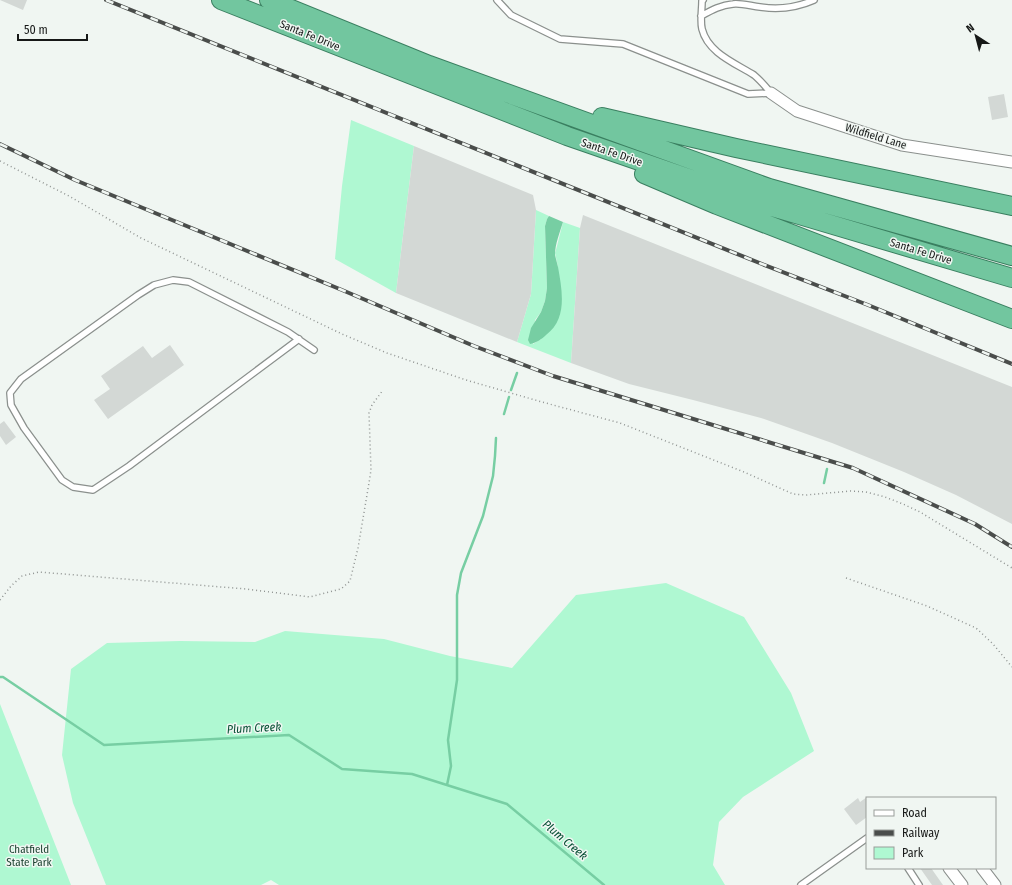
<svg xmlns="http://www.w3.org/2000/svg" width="1012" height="885" font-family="'Fira Sans Condensed',sans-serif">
<rect width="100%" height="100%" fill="#f0f6f2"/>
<!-- green -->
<path fill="#aff8d2" d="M351,120L414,146L396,293L335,259L342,186Z
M536,210L549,216L547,219L545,226L547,288L545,301L541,312L535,320L533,344L541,339L558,267L555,253L557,246L563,222L580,228L571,363L517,342L531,294Z
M666,583L744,617L791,693L814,751L743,797L719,822L713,865L725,885H279L271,880L261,885H106L73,803L62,755L71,669L107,643L180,641L255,642L285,631L384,639L450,656L512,668L576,595Z
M0,704L71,885H0Z"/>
<!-- water -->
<path fill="#77cea3" d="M549,216L563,222C560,232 555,244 555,255C556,259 557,263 558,267C562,290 568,319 546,335C542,339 536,343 530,344L528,340L531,328L541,312L545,301L547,288L545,226L547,219Z"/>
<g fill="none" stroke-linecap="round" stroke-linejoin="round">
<!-- stream -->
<path stroke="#77cea3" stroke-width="2.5" d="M511,390L517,373
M504,414L509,397
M824,483L827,469
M0,677H3L104,745L289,735L342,769L412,774L507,804L604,885
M447,785L451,766L448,740L457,680V595L461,573L483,516L493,476L495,456L496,438"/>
</g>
<!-- building -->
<path fill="#d3d8d5" d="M0,0H27L23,10Z
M1004,94L1008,117L992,120L988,97Z
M414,146L533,195L536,210L531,294L517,342L396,293Z
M583,215L1012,387V524L956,495L904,472L832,443L761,418L693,400L629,384L571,363L580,228Z
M170,345L184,365L108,419L94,400L110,389L101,376L143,346L152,358Z
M4,421L16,437L6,445L0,436V424Z
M867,797V817L856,825L844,809L858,798L860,802Z
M920,868H931L943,885H932Z"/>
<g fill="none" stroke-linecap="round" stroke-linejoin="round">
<defs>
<path id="service" d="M497,0L511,15L560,39L623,44L748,94L771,93
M703,0L702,1C702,10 700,21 702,29C708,53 735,63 754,75C760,80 766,87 771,93
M701,16C712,10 721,5 733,4C741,3 751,6 760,7C780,10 796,8 814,0
M299,339L129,466L93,490L73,487L62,480L24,428L11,405L10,393L21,379L138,295L154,285L173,280L189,282L288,332L314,350
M908,868L919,885
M801,885L867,838"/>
<path id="minor" d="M771,93L797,111L902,145L1012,162
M949,868L962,885
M982,868L995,885"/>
<path id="trunk" d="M221,0L567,136L769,206L1012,278
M269,0L429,65L769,188L1012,256
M602,117L736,148L1012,206
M644,174L717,205L1012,319"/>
</defs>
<!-- service casing -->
<use href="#service" stroke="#8b908d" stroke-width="8"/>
<!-- minor casing -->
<use href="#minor" stroke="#8b908d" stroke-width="13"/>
<!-- trunk casing -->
<use href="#trunk" stroke="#3a7f60" stroke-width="20"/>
<!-- path -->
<path stroke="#909492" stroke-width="1.5" stroke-dasharray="1 3" stroke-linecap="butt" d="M0,161L69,196L141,238L342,334L387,353L466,380L542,402L620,423L744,472L793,494L806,495L851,491L866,492L885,497L903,504L920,512L1012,568
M846,578L927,606L976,628L993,644L1012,667
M0,600L11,586L22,576L39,572L246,589L310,597L341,589L350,581L358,548L369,483L371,470L369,413L372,405L383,390"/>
<!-- service -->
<use href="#service" stroke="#fff" stroke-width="5.5"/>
<!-- minor -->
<use href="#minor" stroke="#fff" stroke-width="11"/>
<!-- trunk -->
<use href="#trunk" stroke="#72c69f" stroke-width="18"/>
<defs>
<path id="rail" d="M106,0L762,264L868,305L1012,364
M0,144L75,180L342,290L474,346L553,376L853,468L975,524L1012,547"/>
</defs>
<!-- rail casing -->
<use href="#rail" stroke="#4a4d4b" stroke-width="4"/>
<!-- rail -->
<use href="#rail" stroke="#f0f6f2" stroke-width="2.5" stroke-dasharray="8" stroke-linecap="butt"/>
</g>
<g text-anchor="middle" stroke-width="3" stroke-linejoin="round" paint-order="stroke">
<!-- street labels -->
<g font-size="11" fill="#161817" stroke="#f0f6f2">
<text transform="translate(310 35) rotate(22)" y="4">Santa Fe Drive</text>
<text transform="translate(876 136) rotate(17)" y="4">Wildfield Lane</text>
<text transform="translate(612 152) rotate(19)" y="4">Santa Fe Drive</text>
<text transform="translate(921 251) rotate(17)" y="4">Santa Fe Drive</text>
</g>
<!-- park labels -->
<g font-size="11" fill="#153c2a" stroke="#f0f6f2">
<text x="29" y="853">Chatfield<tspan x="29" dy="13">State Park</tspan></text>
</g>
<!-- water labels -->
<g font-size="12" font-style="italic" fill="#075035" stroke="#f0f6f2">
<text transform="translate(254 728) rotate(-3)" y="4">Plum Creek</text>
<text transform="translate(565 840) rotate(40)" y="4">Plum Creek</text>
</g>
</g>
<!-- legend -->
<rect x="866" y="797" width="130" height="72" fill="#f0f6f2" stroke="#999d9a"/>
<rect x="874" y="810" width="20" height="6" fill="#ffffff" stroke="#999d9a"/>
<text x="902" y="817" font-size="12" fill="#161817">Road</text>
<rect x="874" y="830" width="20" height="6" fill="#4a4d4b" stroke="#999d9a"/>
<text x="902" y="837" font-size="12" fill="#161817">Railway</text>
<rect x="874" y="847" width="20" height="12" fill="#aff8d2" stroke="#999d9a"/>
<text x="902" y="857" font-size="12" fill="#161817">Park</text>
<!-- north arrow -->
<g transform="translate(976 36) rotate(324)" stroke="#f0f6f2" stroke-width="3" paint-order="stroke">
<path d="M0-3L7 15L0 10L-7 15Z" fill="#161817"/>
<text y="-6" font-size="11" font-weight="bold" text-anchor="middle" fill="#161817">N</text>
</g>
<!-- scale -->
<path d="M18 34v6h69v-6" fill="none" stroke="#161817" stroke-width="2"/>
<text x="24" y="34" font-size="12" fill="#161817" stroke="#f0f6f2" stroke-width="3" paint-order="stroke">50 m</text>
</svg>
